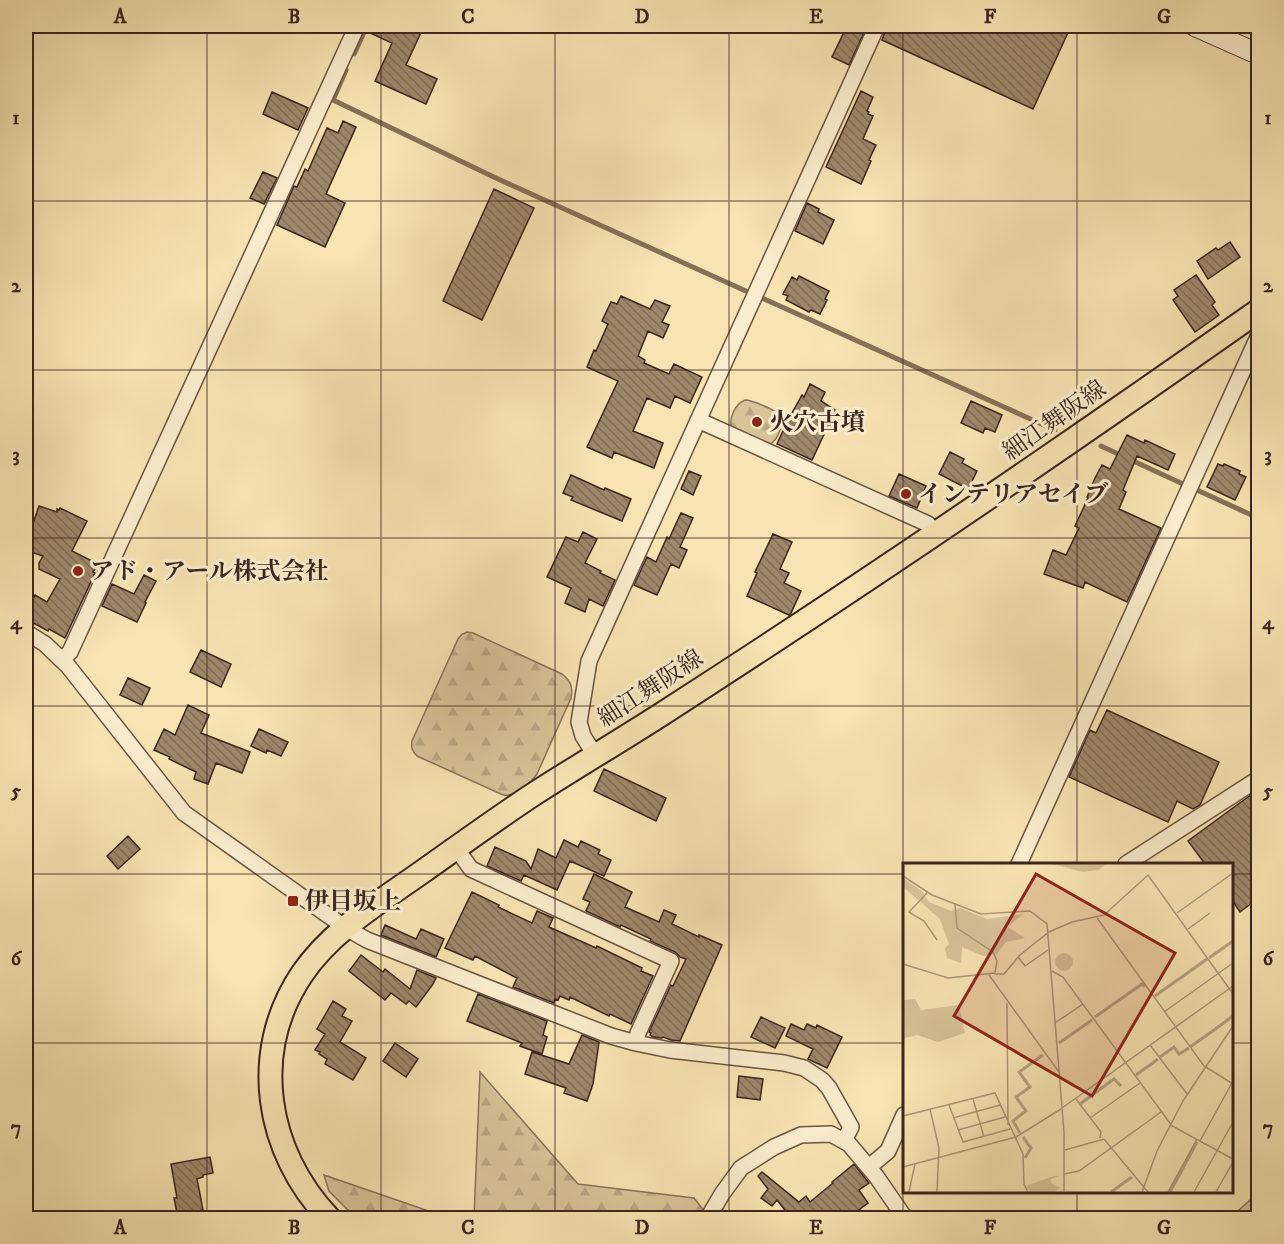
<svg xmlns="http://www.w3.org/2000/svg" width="1284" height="1244" font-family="'IM FELL DW Pica','Noto Serif JP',serif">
<defs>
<pattern id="forest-firs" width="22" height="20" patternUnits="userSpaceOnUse" patternTransform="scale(1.5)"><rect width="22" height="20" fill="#d7c498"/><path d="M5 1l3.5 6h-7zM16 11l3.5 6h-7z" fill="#b9a882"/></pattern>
<pattern id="building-back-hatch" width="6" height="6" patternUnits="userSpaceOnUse" patternTransform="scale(1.5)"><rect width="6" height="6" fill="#9d886a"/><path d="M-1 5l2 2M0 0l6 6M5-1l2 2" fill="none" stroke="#816f56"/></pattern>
</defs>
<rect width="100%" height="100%" fill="#f7e4b2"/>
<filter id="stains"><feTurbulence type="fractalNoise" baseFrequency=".00333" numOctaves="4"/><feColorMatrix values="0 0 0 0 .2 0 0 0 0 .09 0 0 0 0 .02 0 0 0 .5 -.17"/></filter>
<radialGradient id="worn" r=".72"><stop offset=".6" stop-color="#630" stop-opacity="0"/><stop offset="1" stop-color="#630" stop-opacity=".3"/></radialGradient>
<!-- forest -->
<path fill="url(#forest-firs)" stroke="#89745a" stroke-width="1.5" d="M745,400C752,400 776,410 781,416C784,421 782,426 780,430C777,438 775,442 768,445L732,429C728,419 735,404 745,400Z
M467,632L473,633L562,674C571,681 573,687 571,698L537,774C530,784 515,797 503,795L417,756C412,751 411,748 412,741L458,639L462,634Z
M480,1072L578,1184L694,1198L710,1218H474Z
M324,1175L449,1218H356L329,1191Z
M1258,1193V1218H1230Z"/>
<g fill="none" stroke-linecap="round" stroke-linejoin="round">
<!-- stream -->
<path stroke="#857157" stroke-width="5" d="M354,54L367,26
M346,70L333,100L498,179L748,292
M762,298L1055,430
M1101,446L1183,484
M1197,490L1258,518"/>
</g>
<!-- building -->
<path fill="url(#building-back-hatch)" stroke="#3b251c" stroke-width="1.5" d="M367,26H424L406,65L437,79L426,104L375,81L392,43L366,31Z
M847,26H867L849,65L832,57Z
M887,26H1071L1033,109L882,40Z
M861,91L873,97L867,111L869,112L868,114L873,116L863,139L876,145L869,160L871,161L861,184L826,167Z
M272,92L308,108L298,130L263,114Z
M343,121L356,127L326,194L345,203L325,247L277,225L294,186L297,187L305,169L308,171L327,128L338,133Z
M263,172L277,178L264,204L250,198Z
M494,189L534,208L482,320L443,301Z
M807,203L819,209L818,212L834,220L823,244L795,231Z
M1230,242L1240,257L1208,279L1197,261L1216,248L1218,250Z
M1196,275L1215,302L1212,305L1219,315L1195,332L1173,300L1178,296L1174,290Z
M799,276L829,291L825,299L827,300L820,314L811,310L809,312L786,300L788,296L783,294L792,277L797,280Z
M621,296L650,309L655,300L670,306L662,322L669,325L663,338L648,331L638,356L645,360L644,363L669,374L674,364L702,377L690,403L675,396L670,408L647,398L633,431L663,443L654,468L614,452L612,458L587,447L618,381L587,367L594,350L596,351L608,324L602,321L611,302L617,304Z
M810,384L825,392L821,401L841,414L833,427L829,424L812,460L777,444L788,420L802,395L804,397Z
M971,401L1002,415L995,432L985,428L983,433L961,423Z
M1127,435L1144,443L1145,440L1175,454L1168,470L1137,456L1123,490L1126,492L1119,509L1161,528L1127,602L1085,582L1083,588L1044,574L1053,550L1066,555L1079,528L1075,526L1088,498L1087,497L1095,478L1102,465L1110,469Z
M950,452L964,459L962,463L977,471L968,489L939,474Z
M1218,464L1223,466L1224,464L1240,471L1239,474L1246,477L1235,500L1207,487Z
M689,471L701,476L693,495L681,489Z
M899,474L926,486L917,508L889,496Z
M571,475L604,490L605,488L631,499L622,521L571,500L573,497L563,493Z
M39,506L57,512V509L59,510L60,508L87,521L72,551L98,564L93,572L95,573L65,638L49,629L48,631L26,619V612L35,595L47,602L60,579L39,569V563L43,556L28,551L33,537L29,535Z
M681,513L693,518L680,547L687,550L679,568L671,564L657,595L634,585L647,557L656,562L667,537L669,539Z
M583,532L597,539L585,563L601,571L600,573L615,580L603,606L589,599L585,612L565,603L571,588L547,577L566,537L578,542Z
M773,534L792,542L780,569L789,573L784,583L801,591L791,613L789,615L747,596L757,573L755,572Z
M144,575L156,581L145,602L146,603L137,622L102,606L112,584L134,594Z
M201,650L231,664L221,687L190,672Z
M128,678L150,688L142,705L120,695Z
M188,705L209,715L201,733L250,752L242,773L216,763L208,784L194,779L196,772L169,759L170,757L154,750L164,729L175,735Z
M1107,710L1219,762L1200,805L1193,809L1177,801L1168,822L1069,777L1090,730L1096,733Z
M259,729L288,742L281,756L267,750L266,753L251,746Z
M604,769L666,798L656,821L594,791Z
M1258,790V898L1240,912L1232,900V864H1205L1188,841L1241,802Z
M128,836L140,849L118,869L107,856Z
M564,840L578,847L581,841L600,850L598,854L611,860L604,876L570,861L557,890L524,875L521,881L487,866L495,847L526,861L531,869L538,849L556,858Z
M594,874L632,892L625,907L659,922L664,910L676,915L672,924L699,937V935L722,945L680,1041L671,1040L663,1037L662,1038L653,1037L650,1035L651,1033L649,1032L671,985L673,986L686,959L680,957L675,952L650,941L651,939L621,925L620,927L586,911L590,902L583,899Z
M472,892L499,905L498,907L532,923L537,911L553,918L549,927L596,948L597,946L642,968L641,971L653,976L631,1024L610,1014L609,1016L570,997L569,1000L560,996L558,1000L555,999L554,1003L513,987L517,978L475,956L473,960L445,948Z
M385,925L416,939L421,929L444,939L436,957L381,935Z
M361,955L383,972L385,969L410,989L417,970L436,978L433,984L416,1007L409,1001L406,1004L391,993L385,1000L349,971Z
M478,994L547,1021L543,1035L547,1037L542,1054L520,1046L522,1043L467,1021Z
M333,1001L346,1009L342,1016L352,1021L340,1042L366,1058L353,1080L325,1064L327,1059L319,1054L320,1052L315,1050L325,1034L317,1029Z
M761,1017L785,1028L775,1048L751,1037Z
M791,1024L804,1030L807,1024L816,1028L817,1025L842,1037L827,1068L808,1059L813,1049L786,1036Z
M582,1035L599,1042L593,1084L587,1101L564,1093L566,1088L525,1074L532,1052L569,1064Z
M395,1043L418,1059L406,1077L383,1061Z
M739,1076L763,1079L760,1100L737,1097Z
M210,1157L213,1173L203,1175V1177L197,1179L203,1210L199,1211L201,1218H178L174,1198H177L171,1164Z
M854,1164L869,1183L859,1190L868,1203L848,1218H791L777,1200L772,1206L761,1198L768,1189L758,1176L762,1172L799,1202L806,1196L810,1202L833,1183L832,1182Z"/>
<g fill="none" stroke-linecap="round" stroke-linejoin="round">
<defs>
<path id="minor" d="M698,420L928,524L934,534
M26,632L45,644L68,666L184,813L346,928L367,940L611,1036L636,1043L670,1050L784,1063L804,1068L822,1080L829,1088L851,1127L844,1141
M62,660L70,652L357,26
M595,755L583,736L579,722L589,661L877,26
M456,848L471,869L671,961L638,1033L636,1043
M1019,864L1258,337
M1126,864L1258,779
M869,1167L888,1151L904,1115
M708,1218L722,1194L741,1168L774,1147L801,1135L831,1134L849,1144L876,1176L905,1218"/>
<path id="secondary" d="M1195,26L1258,54"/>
<path id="primary" d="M329,1218C266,1152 249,1053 302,974C332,930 380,902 422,872C459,846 496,819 534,794C576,767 620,741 662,714C864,584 1062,449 1258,311"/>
</defs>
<!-- minor casing -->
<use href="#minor" stroke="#6a5542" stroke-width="18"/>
<!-- secondary casing -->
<use href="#secondary" stroke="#3b251c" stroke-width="22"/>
<!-- primary casing -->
<use href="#primary" stroke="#3b251c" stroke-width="26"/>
<!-- minor -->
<use href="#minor" stroke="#faedcd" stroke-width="15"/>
<!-- secondary -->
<use href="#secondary" stroke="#faedcd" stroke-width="20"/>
<!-- primary -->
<use href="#primary" stroke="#f7e4b2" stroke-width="22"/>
</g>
<!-- grid -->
<path fill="none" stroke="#3b251c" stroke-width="1.5" stroke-opacity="0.55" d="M207,26V1218M381,26V1218M555,26V1218M729,26V1218M903,26V1218M1077,26V864M26,201H1258M26,370H1258M26,538H1258M26,706H1258M26,874H904M1232,874H1258M26,1043H904M1232,1043H1258M1077,1192V1218"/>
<!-- markers -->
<g fill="#8f2418" stroke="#faedcd" stroke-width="2">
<circle cx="757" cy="422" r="6"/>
<circle cx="906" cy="494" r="6"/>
<circle cx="78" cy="571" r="6"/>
<rect x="287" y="895" width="12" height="12" rx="3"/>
</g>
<g text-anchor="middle" stroke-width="6" stroke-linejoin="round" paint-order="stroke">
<!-- street labels -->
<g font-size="24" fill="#3b251c" stroke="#faedcd">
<text transform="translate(1054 420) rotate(-35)" y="8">細江舞阪線</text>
<text transform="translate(650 688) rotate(-33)" y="8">細江舞阪線</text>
</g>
<!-- poi labels -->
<g font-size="24" font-weight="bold" fill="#3b251c" stroke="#faedcd" text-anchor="start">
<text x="769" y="430">火穴古墳</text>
<text x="918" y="502">インテリアセイブ</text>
<text x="90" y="579">アド・アール株式会社</text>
<text x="305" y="909">伊目坂上</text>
</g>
</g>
<!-- overview -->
<g transform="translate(903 863)">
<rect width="330" height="330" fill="#f7e4b2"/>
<path d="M149,1H203L195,7L180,9ZM0,15L19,28L26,39L48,48L57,45L84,56L120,51L105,64L122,75L103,79L94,91L80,93L59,84L58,100L44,95L42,85L46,81L37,56L0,24ZM152 99a9 9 0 1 1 18 0a9 9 0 1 1-18 0ZM12,136L18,147L56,142L62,170L35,179L14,172L2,175L0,182V137ZM151,313H156L148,316V320L157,325L150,329H127L123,323Z" fill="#d7c498"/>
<path fill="none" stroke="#b7a37f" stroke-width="3" d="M306,95L330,78M252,133L304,96M192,154L239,121L242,124M311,167L330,153M156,180L189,157M287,184L311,167M257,194L271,184L276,191L286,185M233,212L255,196M177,241L211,216L218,223M117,270L110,258L123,248L113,234L127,224L116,209L140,192M120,274L128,285L122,295M208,329L229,314M267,329L294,279"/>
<path fill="none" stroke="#ac9876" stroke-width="1.5" d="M0,13L29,32L78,51L127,48L144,61L161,269V329M25,29L6,49L21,58L34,77M274,50L330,10M194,55L301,203L330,221M285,66L307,50M115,94L122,103L145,87M0,101L45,115L92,110L94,98L90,89L54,65L52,41M149,108L160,114L269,263L330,296M91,111H101L117,92L146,69L169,59L201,52L245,12L330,131M86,112L156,209M104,140L105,262M261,149L330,100M152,160L180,141M247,182L284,231M70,236L81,274M173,236L198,269L197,275M46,242L60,279L107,266M159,245L330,123M27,246L36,285L34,329M0,253L92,230L120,291L121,321L125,329M50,255L97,242M187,255L237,220M55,267L102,254M297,278L330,218M162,287L201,276L245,329M0,304L113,274L158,246M161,311L176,308L258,249M6,329L12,301M239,329L254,288L280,238L330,163M265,329L294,276M291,329L330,259M313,329L330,299"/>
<path fill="#8f2418" fill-opacity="0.15" stroke="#8f2418" stroke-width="3" d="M133,11L272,90L189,233L51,153Z"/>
<rect width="330" height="330" fill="none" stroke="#3b251c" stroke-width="3"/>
</g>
<!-- margin -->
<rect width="1284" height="1244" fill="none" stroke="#f7e4b2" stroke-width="66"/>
<rect x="33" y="33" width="1218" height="1178" fill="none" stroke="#3b251c" stroke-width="2"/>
<g font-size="20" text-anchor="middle" font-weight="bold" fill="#3b251c">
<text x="120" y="23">A</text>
<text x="294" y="23">B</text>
<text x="468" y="23">C</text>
<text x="642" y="23">D</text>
<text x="816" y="23">E</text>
<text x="990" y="23">F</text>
<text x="1164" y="23">G</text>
<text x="16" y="124">1</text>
<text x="1268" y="124">1</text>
<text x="16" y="292">2</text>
<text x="1268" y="292">2</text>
<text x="16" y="461">3</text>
<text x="1268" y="461">3</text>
<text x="16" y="629">4</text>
<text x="1268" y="629">4</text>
<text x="16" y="797">5</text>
<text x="1268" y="797">5</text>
<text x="16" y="965">6</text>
<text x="1268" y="965">6</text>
<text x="16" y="1134">7</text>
<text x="1268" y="1134">7</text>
<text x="120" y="1234">A</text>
<text x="294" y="1234">B</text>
<text x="468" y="1234">C</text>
<text x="642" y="1234">D</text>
<text x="816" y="1234">E</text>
<text x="990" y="1234">F</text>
<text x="1164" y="1234">G</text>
</g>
<rect width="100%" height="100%" filter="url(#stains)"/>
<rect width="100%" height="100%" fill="url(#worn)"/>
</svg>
